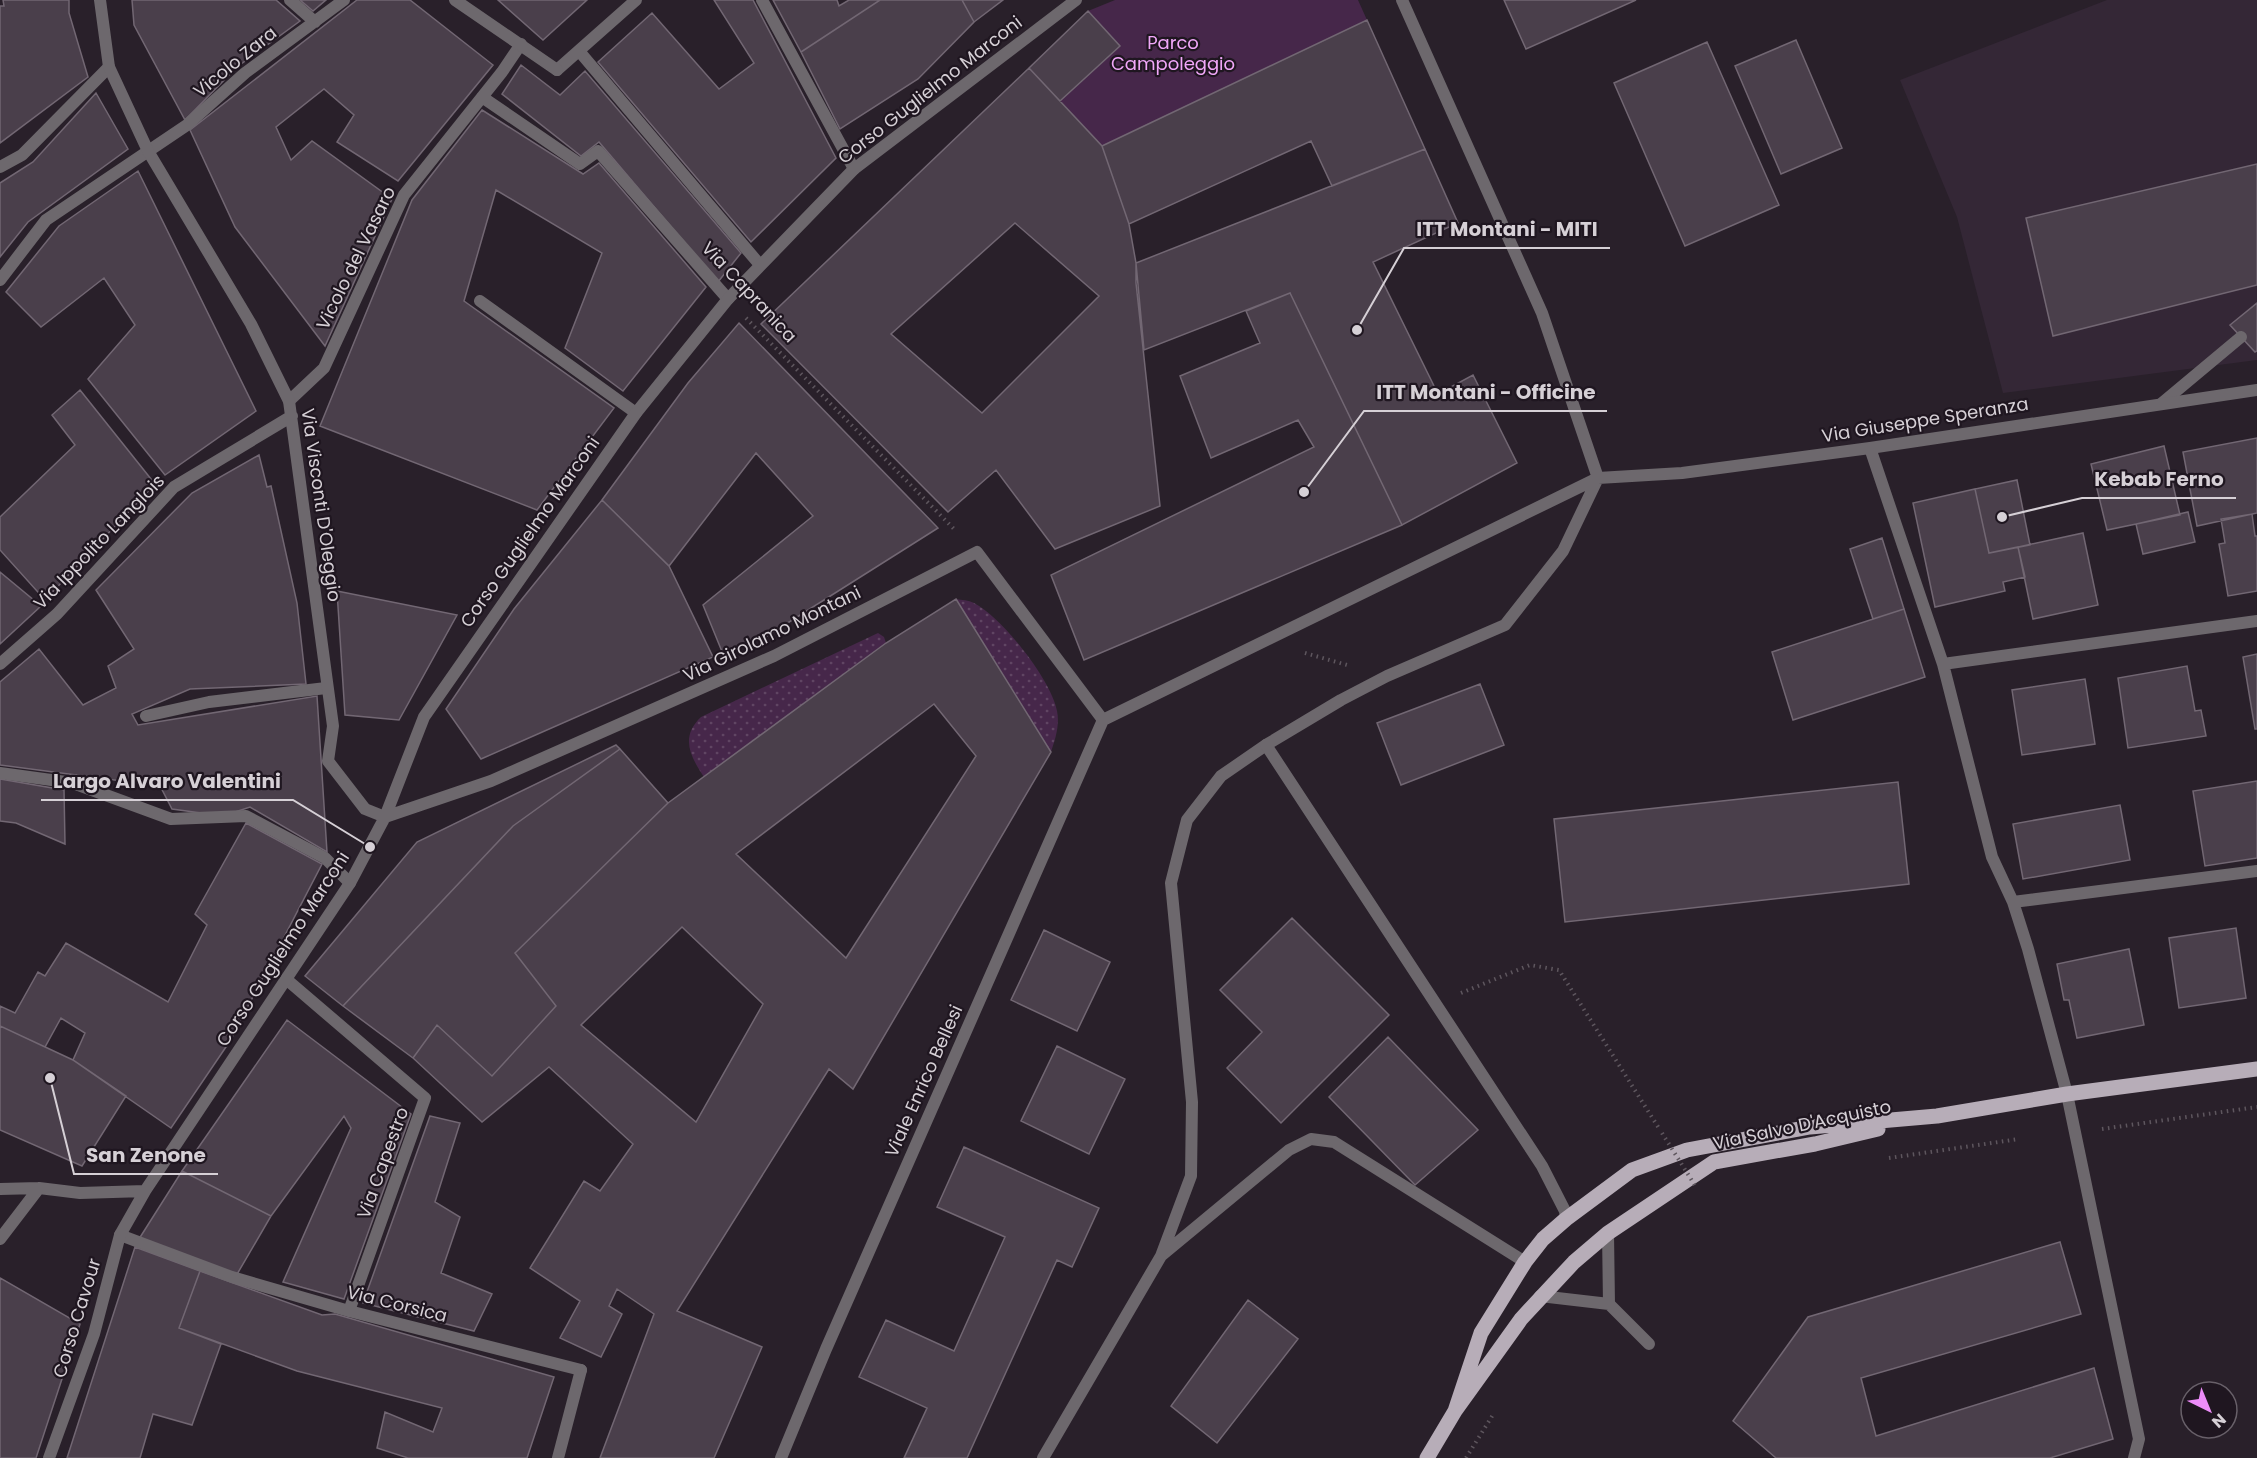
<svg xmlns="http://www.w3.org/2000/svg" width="2257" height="1458" font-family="Poppins,sans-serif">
<defs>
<pattern id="garden-dots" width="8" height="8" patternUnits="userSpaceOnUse" patternTransform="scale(1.5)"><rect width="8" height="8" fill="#46274a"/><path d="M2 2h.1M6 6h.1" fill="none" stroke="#604563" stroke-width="1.8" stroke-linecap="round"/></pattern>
</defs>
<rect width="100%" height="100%" fill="#29202a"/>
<!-- built -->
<path fill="#342736" d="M2107,0H2257V360L2003,393L1957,217L1900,80Z"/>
<!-- green -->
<path fill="#46274a" d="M1115,0H1358L1367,20L1102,146L1060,101L1119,47L1088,11Z"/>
<!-- garden -->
<path fill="url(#garden-dots)" d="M956,599C962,600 968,600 974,603C1001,616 1052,681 1057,711C1060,725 1055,740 1051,752Z
M878,633L884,637L886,643L704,777C690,756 680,737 701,717Z"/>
<!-- building -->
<path fill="#4a3f4b" stroke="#726773" stroke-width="1.5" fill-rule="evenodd" d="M3,0H69V13L88,77L0,143V6H4Z
M132,0H276L300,21L237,67L185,120L134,25Z
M300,0H326L313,11Z
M357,0H410L493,65L398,181L337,142L354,115L324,89L276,127L291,160L312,141L392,199L325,346L235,227L190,130Z
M498,0H587L543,40Z
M714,0H753L836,158L751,242L598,62L652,13L719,89L754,63Z
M773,0H837L839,6L849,0H880L801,52Z
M880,0H962L974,22L918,79L840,129L801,52Z
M962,0H1003L974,22Z
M1504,0H1636L1526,49Z
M1088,11L1120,46L1060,101L1029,68Z
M1367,20L1425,149L1332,186L1311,141L1129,224L1102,146Z
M1796,40L1842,148L1781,174L1735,66Z
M1707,42L1779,205L1685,246L1614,83Z
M521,65L560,95L585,71L741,253L718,282L599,142L581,156L502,94Z
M1029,68L1102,146L1129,224L1136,263V283L1160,506L1055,549L996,470L948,512L761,324ZM1015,223L1099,296L982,413L891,334Z
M96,93L128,149L28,222L0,257V183L33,162Z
M482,110L583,174L599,163L706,287L623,391L565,348L602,253L496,190L464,301L614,408L537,510L320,426L412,200Z
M1425,149L1458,223L1373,262L1438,394L1473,375L1517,463L1402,525L1290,293L1144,350L1136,263Z
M2257,164V285L2053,336L2026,218Z
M138,171L256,411L165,475L88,379L135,325L104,278L41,327L6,292L59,226Z
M1290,293L1402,525L1084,660L1051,575L1314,447L1298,420L1211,458L1180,376L1260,343L1246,311Z
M2257,303V351L2255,352L2230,325Z
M739,323L938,528L767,636L723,654L703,605L813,516L756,453L669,566L602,500L688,383Z
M80,390L155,484L45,600L0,550V517L75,445L52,415Z
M2257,438V513L2197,526L2183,452Z
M2164,446L2180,515L2107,530L2091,464Z
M259,455L267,487L271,486L297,603L306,684L190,689L132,714L138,725L317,696L327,852L250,807L223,816L172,809L156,778L145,784L0,765V682L39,649L83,705L116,688L108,666L134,649L96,590L192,493Z
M2017,480L2030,545L1989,553L1975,489Z
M1975,489L1989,553L2018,547L2025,577L2003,582L2005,591L1935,607L1913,503Z
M602,500L669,566L713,657L481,759L446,709L514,609Z
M2188,512L2195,542L2143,554L2136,524Z
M2252,514L2255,536H2257V591L2228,596L2219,544L2225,543L2221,519Z
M2083,533L2098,605L2033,619L2018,547Z
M1882,538L1904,609L1873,619L1850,549Z
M0,572L41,606L0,644Z
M337,591L457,615L399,720L345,715Z
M956,599L1051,752L853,1089L829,1069L677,1311L762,1347L714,1458H600L654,1314L617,1289L609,1306L622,1314L601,1357L560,1338L580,1301L530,1268L584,1181L600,1191L633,1144L549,1067L482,1122L413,1058L437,1025L492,1076L556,1006L515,953L668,803L886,643ZM934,704L976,756L846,958L736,854ZM682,927L763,1004L696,1122L581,1025Z
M1904,609L1925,677L1793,720L1772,652Z
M2257,654V729H2255L2243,657Z
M2187,666L2195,711L2201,710L2206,736L2128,748L2118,678Z
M2085,679L2095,744L2022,755L2012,690Z
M1480,684L1504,745L1401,785L1377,723Z
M616,745L620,749L513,826L343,1006L305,976L417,842Z
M620,749L668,803L515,953L556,1006L492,1076L437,1025L413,1058L343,1006L513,826Z
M0,779L64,790L65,844L16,823L0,821Z
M2257,781V858L2205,866L2193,791Z
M1898,782L1909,884L1565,922L1554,819Z
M2120,805L2130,860L2023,879L2013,824Z
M246,823L322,864L230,1041L171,1128L73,1060L85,1033L61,1018L45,1047L0,1026V1006L15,1013L38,972L45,976L66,943L168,1002L207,925L195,914Z
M1292,918L1389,1015L1281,1123L1227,1068L1262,1032L1220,990Z
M2236,928L2246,998L2179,1008L2169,938Z
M1044,930L1110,962L1077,1031L1011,1000Z
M2129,949L2144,1025L2077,1038L2069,1000H2064L2057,964Z
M287,1020L411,1114L344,1299L283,1282L351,1128L344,1116L271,1216L182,1171Z
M0,1026L73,1060L126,1096L82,1166L0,1130Z
M1388,1037L1478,1130L1415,1185L1329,1097Z
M1057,1046L1125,1079L1089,1154L1021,1121Z
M430,1116L460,1123L435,1202L460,1217L441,1273L492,1294L474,1331L363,1303Z
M964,1147L1099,1208L1072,1267L1057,1260L967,1458H904L927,1408L859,1377L886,1320L954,1351L1005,1237L937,1207Z
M182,1171L271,1216L236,1276L139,1239Z
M2060,1242L2081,1314L1861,1378L1876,1436L2094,1368L2113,1439L2050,1458H1776L1733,1421L1808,1317Z
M135,1247L200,1271L179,1328L221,1344L192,1425L153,1414L140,1458H67Z
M200,1271L322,1315L335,1314L554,1377L527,1458H408L377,1448L385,1412L433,1432L442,1408L297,1371L179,1328Z
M0,1278L80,1324L36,1458H0Z
M1248,1300L1298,1339L1217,1443L1171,1406Z"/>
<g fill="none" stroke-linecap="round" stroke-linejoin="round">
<!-- path -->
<path stroke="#5e565e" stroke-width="4" stroke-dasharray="1.5 4.5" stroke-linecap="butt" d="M746,318L956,531
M1305,653L1347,665
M1461,993L1530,965L1559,970L1660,1130
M2102,1129L2257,1107
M1889,1158L2019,1139
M1466,1458L1494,1413"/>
<!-- service -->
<path stroke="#6d686d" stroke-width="12" d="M290,0L315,22
M579,51L760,265
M557,70L636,0
M482,97L580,164L598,151L728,299
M0,167L22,155L109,67
M0,280L46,220L187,125L245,73L344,0
M480,301L636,413
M289,401L324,368L404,195L502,72L521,44
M2162,403L2241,337
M146,716L209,702L326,688
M0,773L73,783L171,819L246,816L325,858L350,883
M286,979L425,1098L349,1311
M2067,1094L2139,1439L2134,1458
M1608,1233L1609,1304
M120,1235L232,1277L349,1311L581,1370
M1161,1256L1289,1150L1311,1139L1334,1142L1525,1262
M1540,1296L1609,1304L1649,1344
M1043,1458L1161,1256L1191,1176L1192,1102L1171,883L1187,820L1221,776L1266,745"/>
<!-- pedestrian -->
<path stroke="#6d686d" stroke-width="12" d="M762,0L854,169"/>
<!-- minor -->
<path stroke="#6d686d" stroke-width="12" d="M100,0L109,67L148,151L251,324L289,401L333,726L328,761L365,809L385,817L491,781L774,656L977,552L1103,720
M455,0L557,70
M1402,0L1542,313L1598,478
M1870,448L1943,664L1992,857L2013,902L2028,949L2067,1094
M0,664L57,614L174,487L292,416
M1943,664L2257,621
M1103,720L1598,478L1682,473L1870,448L2257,390
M2013,902L2257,871
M0,1189L39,1188L80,1193L145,1191
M1566,1219L1565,1211L1542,1166L1266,745L1341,700L1387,676L1505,625L1563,551L1598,478
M0,1239L39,1188
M49,1458L94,1334L120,1235L145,1191L350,883L385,817L424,717L636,413L728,299L854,169L1076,0
M558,1458L581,1370
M781,1458L826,1349L1103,720"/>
<!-- primary -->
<path stroke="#b7adb8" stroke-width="15" d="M1455,1411L1481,1333L1525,1262L1543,1239L1566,1219L1632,1170L1687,1150L1810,1127L1937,1116L2067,1094L2257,1069
M1427,1458L1455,1411L1521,1319L1574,1262L1608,1233L1714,1162L1815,1144L1878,1129"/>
<!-- path-bridge -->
<path stroke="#5e565e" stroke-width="4" stroke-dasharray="1.5 4.5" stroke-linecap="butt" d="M1662,1133L1696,1187"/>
</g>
<g text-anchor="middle" stroke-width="4.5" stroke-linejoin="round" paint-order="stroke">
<!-- park labels -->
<g font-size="18" fill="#f1a7f9" stroke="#1f1620">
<text x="1173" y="49">Parco<tspan x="1173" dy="21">Campoleggio</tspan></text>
</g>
<!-- street labels -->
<g font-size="18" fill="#d6d0d6" stroke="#1f1620">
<text transform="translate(235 62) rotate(-39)" y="6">Vicolo Zara</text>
<text transform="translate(930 90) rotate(-38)" y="6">Corso Guglielmo Marconi</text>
<text transform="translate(356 258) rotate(-64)" y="6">Vicolo del Vasaro</text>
<text transform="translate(749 292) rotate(47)" y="6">Via Capranica</text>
<text transform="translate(1925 420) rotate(-9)" y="6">Via Giuseppe Speranza</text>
<text transform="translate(321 505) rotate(82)" y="6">Via Visconti D'Oleggio</text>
<text transform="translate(530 532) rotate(-55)" y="6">Corso Guglielmo Marconi</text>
<text transform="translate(99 542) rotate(-46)" y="6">Via Ippolito Langlois</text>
<text transform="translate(772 634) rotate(-26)" y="6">Via Girolamo Montani</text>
<text transform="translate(283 949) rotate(-57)" y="6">Corso Guglielmo Marconi</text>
<text transform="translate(924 1081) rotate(-66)" y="6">Viale Enrico Bellesi</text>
<text transform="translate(1802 1125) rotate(-12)" y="6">Via Salvo D'Acquisto</text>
<text transform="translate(383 1163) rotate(-70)" y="6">Via Capestro</text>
<text transform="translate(397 1304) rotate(14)" y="6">Via Corsica</text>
<text transform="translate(77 1318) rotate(-73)" y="6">Corso Cavour</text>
</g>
</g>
<!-- callouts -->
<path fill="none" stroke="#d6d0d6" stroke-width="2" d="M1357 330L1404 248H1610M1304 492L1364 411H1607M2002 517L2082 498H2236M370 847L293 800H41M50 1078L74 1174H218"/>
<g fill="#d6d0d6" stroke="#1f1620" stroke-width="2">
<circle cx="1357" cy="330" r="6"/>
<circle cx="1304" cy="492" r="6"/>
<circle cx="2002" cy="517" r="6"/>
<circle cx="370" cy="847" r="6"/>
<circle cx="50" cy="1078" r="6"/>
</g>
<g font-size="20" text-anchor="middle" font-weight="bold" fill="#d6d0d6" stroke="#1f1620" stroke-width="4.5" stroke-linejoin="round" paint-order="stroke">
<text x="1507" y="236">ITT Montani - MITI</text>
<text x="1486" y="399">ITT Montani - Officine</text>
<text x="2159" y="486">Kebab Ferno</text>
<text x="167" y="788">Largo Alvaro Valentini</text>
<text x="146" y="1162">San Zenone</text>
</g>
<!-- north arrow -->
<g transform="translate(2209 1410) rotate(137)"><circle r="28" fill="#1f1620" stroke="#686069" stroke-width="1.5"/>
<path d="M0-4.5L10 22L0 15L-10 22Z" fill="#ed8cf9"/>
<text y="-9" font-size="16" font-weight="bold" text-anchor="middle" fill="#d6d0d6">N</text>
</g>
</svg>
